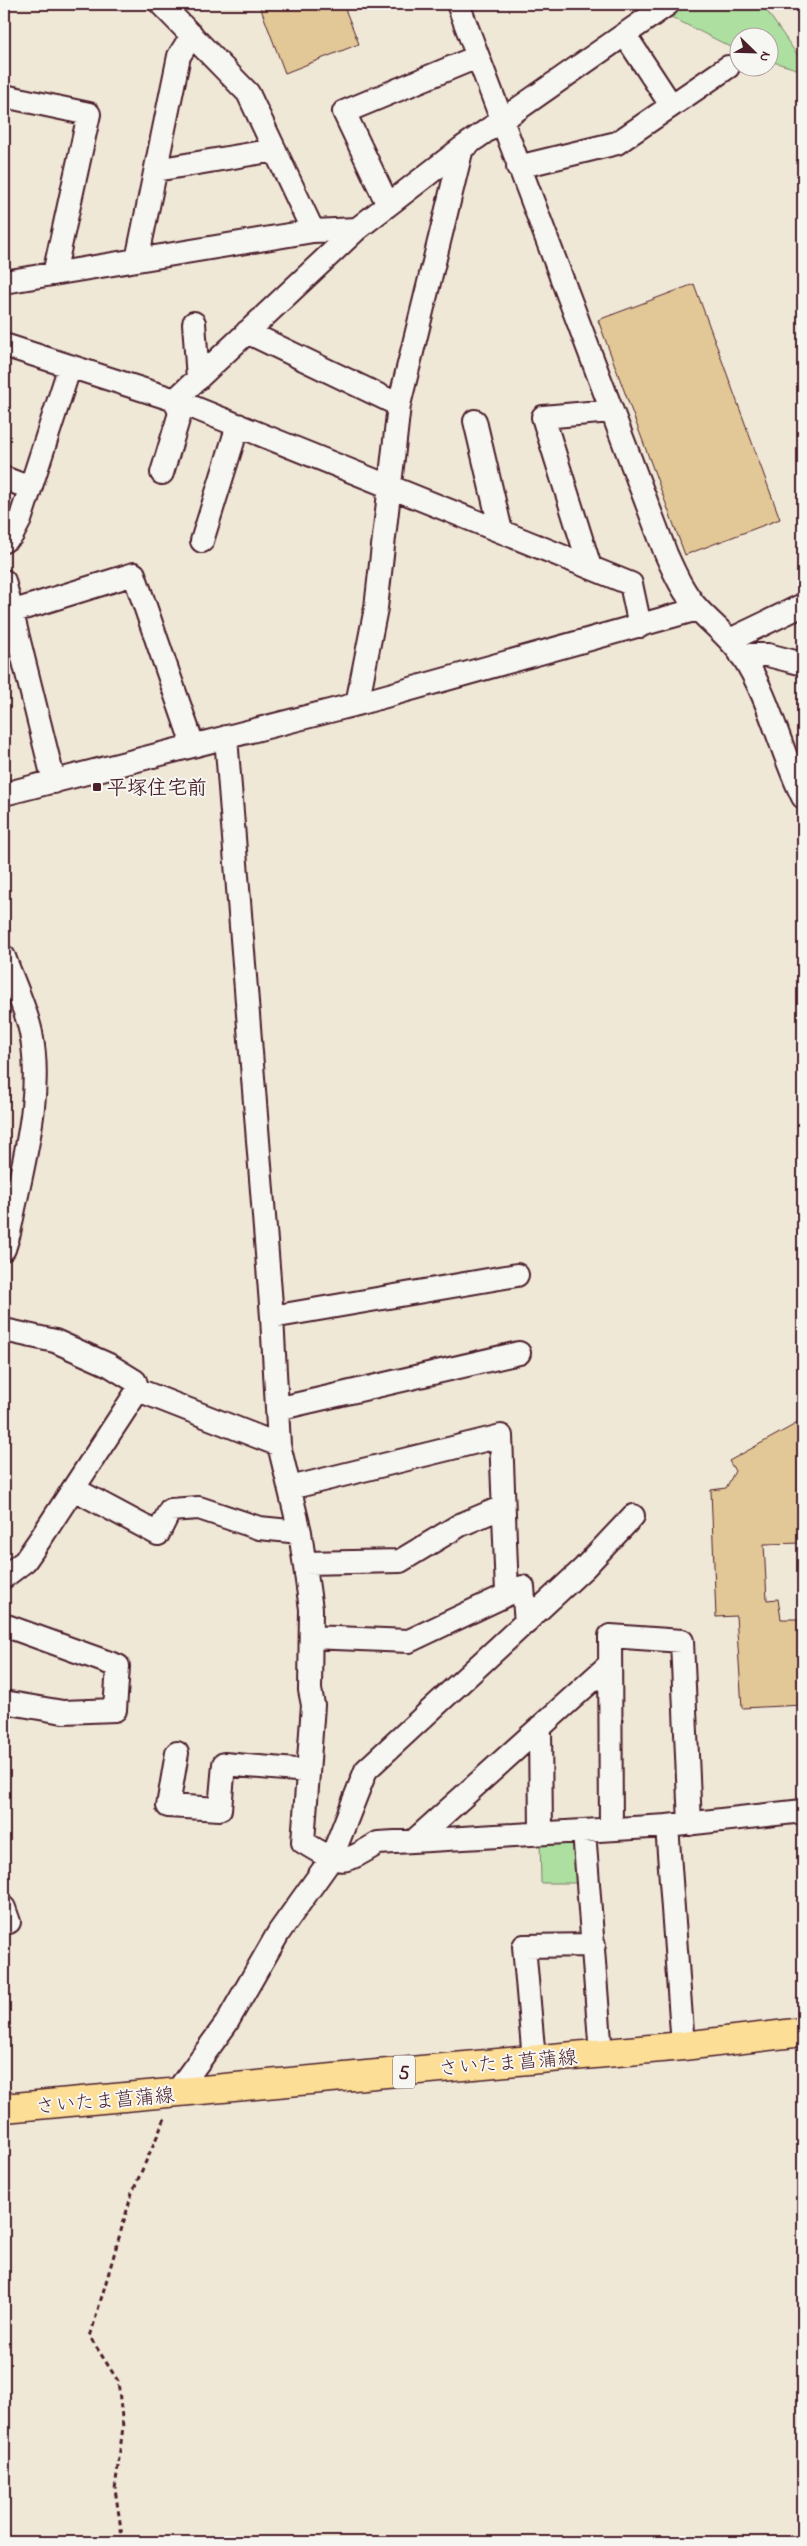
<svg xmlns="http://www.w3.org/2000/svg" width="807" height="2546" font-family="'Indie Flower','Klee One',sans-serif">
<rect width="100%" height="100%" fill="#f0e8d7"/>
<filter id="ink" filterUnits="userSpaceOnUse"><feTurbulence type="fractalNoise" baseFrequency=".02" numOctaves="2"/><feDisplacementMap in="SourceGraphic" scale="10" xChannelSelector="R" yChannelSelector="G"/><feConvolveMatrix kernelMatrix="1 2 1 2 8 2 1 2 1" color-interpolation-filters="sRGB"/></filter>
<g filter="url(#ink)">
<!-- green -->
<path fill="#acdfa0" stroke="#7b7f66" d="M682,4H762L803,63V71L770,61V38H740L739,51L665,14Z
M574,1838L581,1883H541L540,1840Z"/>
<!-- building -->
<path fill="#e2c797" stroke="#4a1f2b" d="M259,4H343L359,44L285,73Z
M694,284L780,519L685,555L598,320Z
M803,1420V1543L764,1544L767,1600L778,1599L781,1619H798L803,1705L742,1708L736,1616L716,1617L711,1490L726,1488L735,1471L729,1461Z"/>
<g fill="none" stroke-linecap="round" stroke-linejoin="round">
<defs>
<path id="minor" d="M161,4L248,93L313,231
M458,4L666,554C675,574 684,594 699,610C713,625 729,637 741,654C770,697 780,751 803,797
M625,35L671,105
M4,96L89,114L54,274
M518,167L617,143L728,67
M156,170L275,150
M388,205L344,112L477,57
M137,260L179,56L192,35
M4,282L313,231L357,229
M194,323L198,379
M247,332L399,405
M4,345L175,400L631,584L640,626
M175,400L357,229L462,148L668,4
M475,421L501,531
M162,473L180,413L175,400
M4,478L30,488
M4,541L12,535L20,520L70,366
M202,541L238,425
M590,567L543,417L611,411
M4,581L54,782
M11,612L134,574L193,745
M730,640L803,605
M741,655H768L803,664
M357,704L376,608L399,405L462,148
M226,737L272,1317L279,1445L300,1532L311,1609L310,1690L313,1705L303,1842C341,1865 340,1866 378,1843L667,1826
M4,794L357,704L698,609
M4,957C13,982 26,1008 31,1033C44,1099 21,1169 9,1233L4,1249
M272,1317L517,1275
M4,1330L55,1341L109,1365L135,1381L138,1390L279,1445
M277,1409L519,1353
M290,1488L501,1436L507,1593
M74,1489L158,1534L170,1510L199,1508L259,1528L300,1532
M305,1563L400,1561L460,1525L503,1507
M4,1577L25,1561L41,1538L138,1390
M4,1625L118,1666L115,1710L63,1712L4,1702
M311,1637L409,1641L523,1587L526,1623
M540,1727L541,1833
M177,1753L168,1806L220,1809L224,1764L308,1771
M611,1829L610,1636L682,1641L690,1824
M584,1831L601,2054
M414,1841L610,1664
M4,1908L9,1922
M683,2046L667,1826L803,1811
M534,2060L524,1946L594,1945
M175,2094L226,2024L279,1932L331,1859L366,1770L584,1568L633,1516"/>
<path id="major" d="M4,2108L683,2046L803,2032"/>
</defs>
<!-- minor casing -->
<use href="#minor" stroke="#4a1f2b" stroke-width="26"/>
<!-- major casing -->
<use href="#major" stroke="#4a1f2b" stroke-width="31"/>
<!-- path -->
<path stroke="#4a1f2b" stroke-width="3" stroke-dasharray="5 4" stroke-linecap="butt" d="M123,2542L115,2489L123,2427L118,2381L90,2337L132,2193L166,2116"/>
<!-- minor -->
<use href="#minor" stroke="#f6f6f2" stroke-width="22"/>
<!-- major -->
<use href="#major" stroke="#fcde96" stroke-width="28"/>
</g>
</g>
<!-- markers -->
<rect fill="#4a1f2b" stroke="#f6f6f2" stroke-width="2" x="92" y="782" width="10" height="10" rx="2.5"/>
<g text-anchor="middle" stroke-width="4" stroke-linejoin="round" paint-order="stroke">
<!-- shield labels -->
<rect fill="#f6f6f2" stroke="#7e6067" stroke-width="1" x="393" y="2055.5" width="22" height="33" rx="4"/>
<g font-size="19" font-weight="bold" fill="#4a1f2b">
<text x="404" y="2079">5</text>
</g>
<!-- poi labels -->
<g font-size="20" font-weight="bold" fill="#4a1f2b" stroke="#f6f6f2" text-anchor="start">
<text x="107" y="794">平塚住宅前</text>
</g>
<!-- street labels -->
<g font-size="20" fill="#4a1f2b" stroke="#f6f6f2">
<text transform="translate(508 2062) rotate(-5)" y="7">さいたま菖蒲線</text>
<text transform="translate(105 2100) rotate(-5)" y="7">さいたま菖蒲線</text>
</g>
</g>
<!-- margin -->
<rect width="807" height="2546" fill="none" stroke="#f6f6f2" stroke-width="20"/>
<rect x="10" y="10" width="787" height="2526" fill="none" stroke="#4a1f2b" stroke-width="2" filter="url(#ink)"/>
<!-- north arrow -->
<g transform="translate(754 52) rotate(113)"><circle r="24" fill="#f6f6f2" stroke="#b1a0a2"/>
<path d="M0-4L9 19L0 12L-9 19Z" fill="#4a1f2b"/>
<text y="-8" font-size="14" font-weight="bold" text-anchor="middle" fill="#4a1f2b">N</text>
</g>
</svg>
